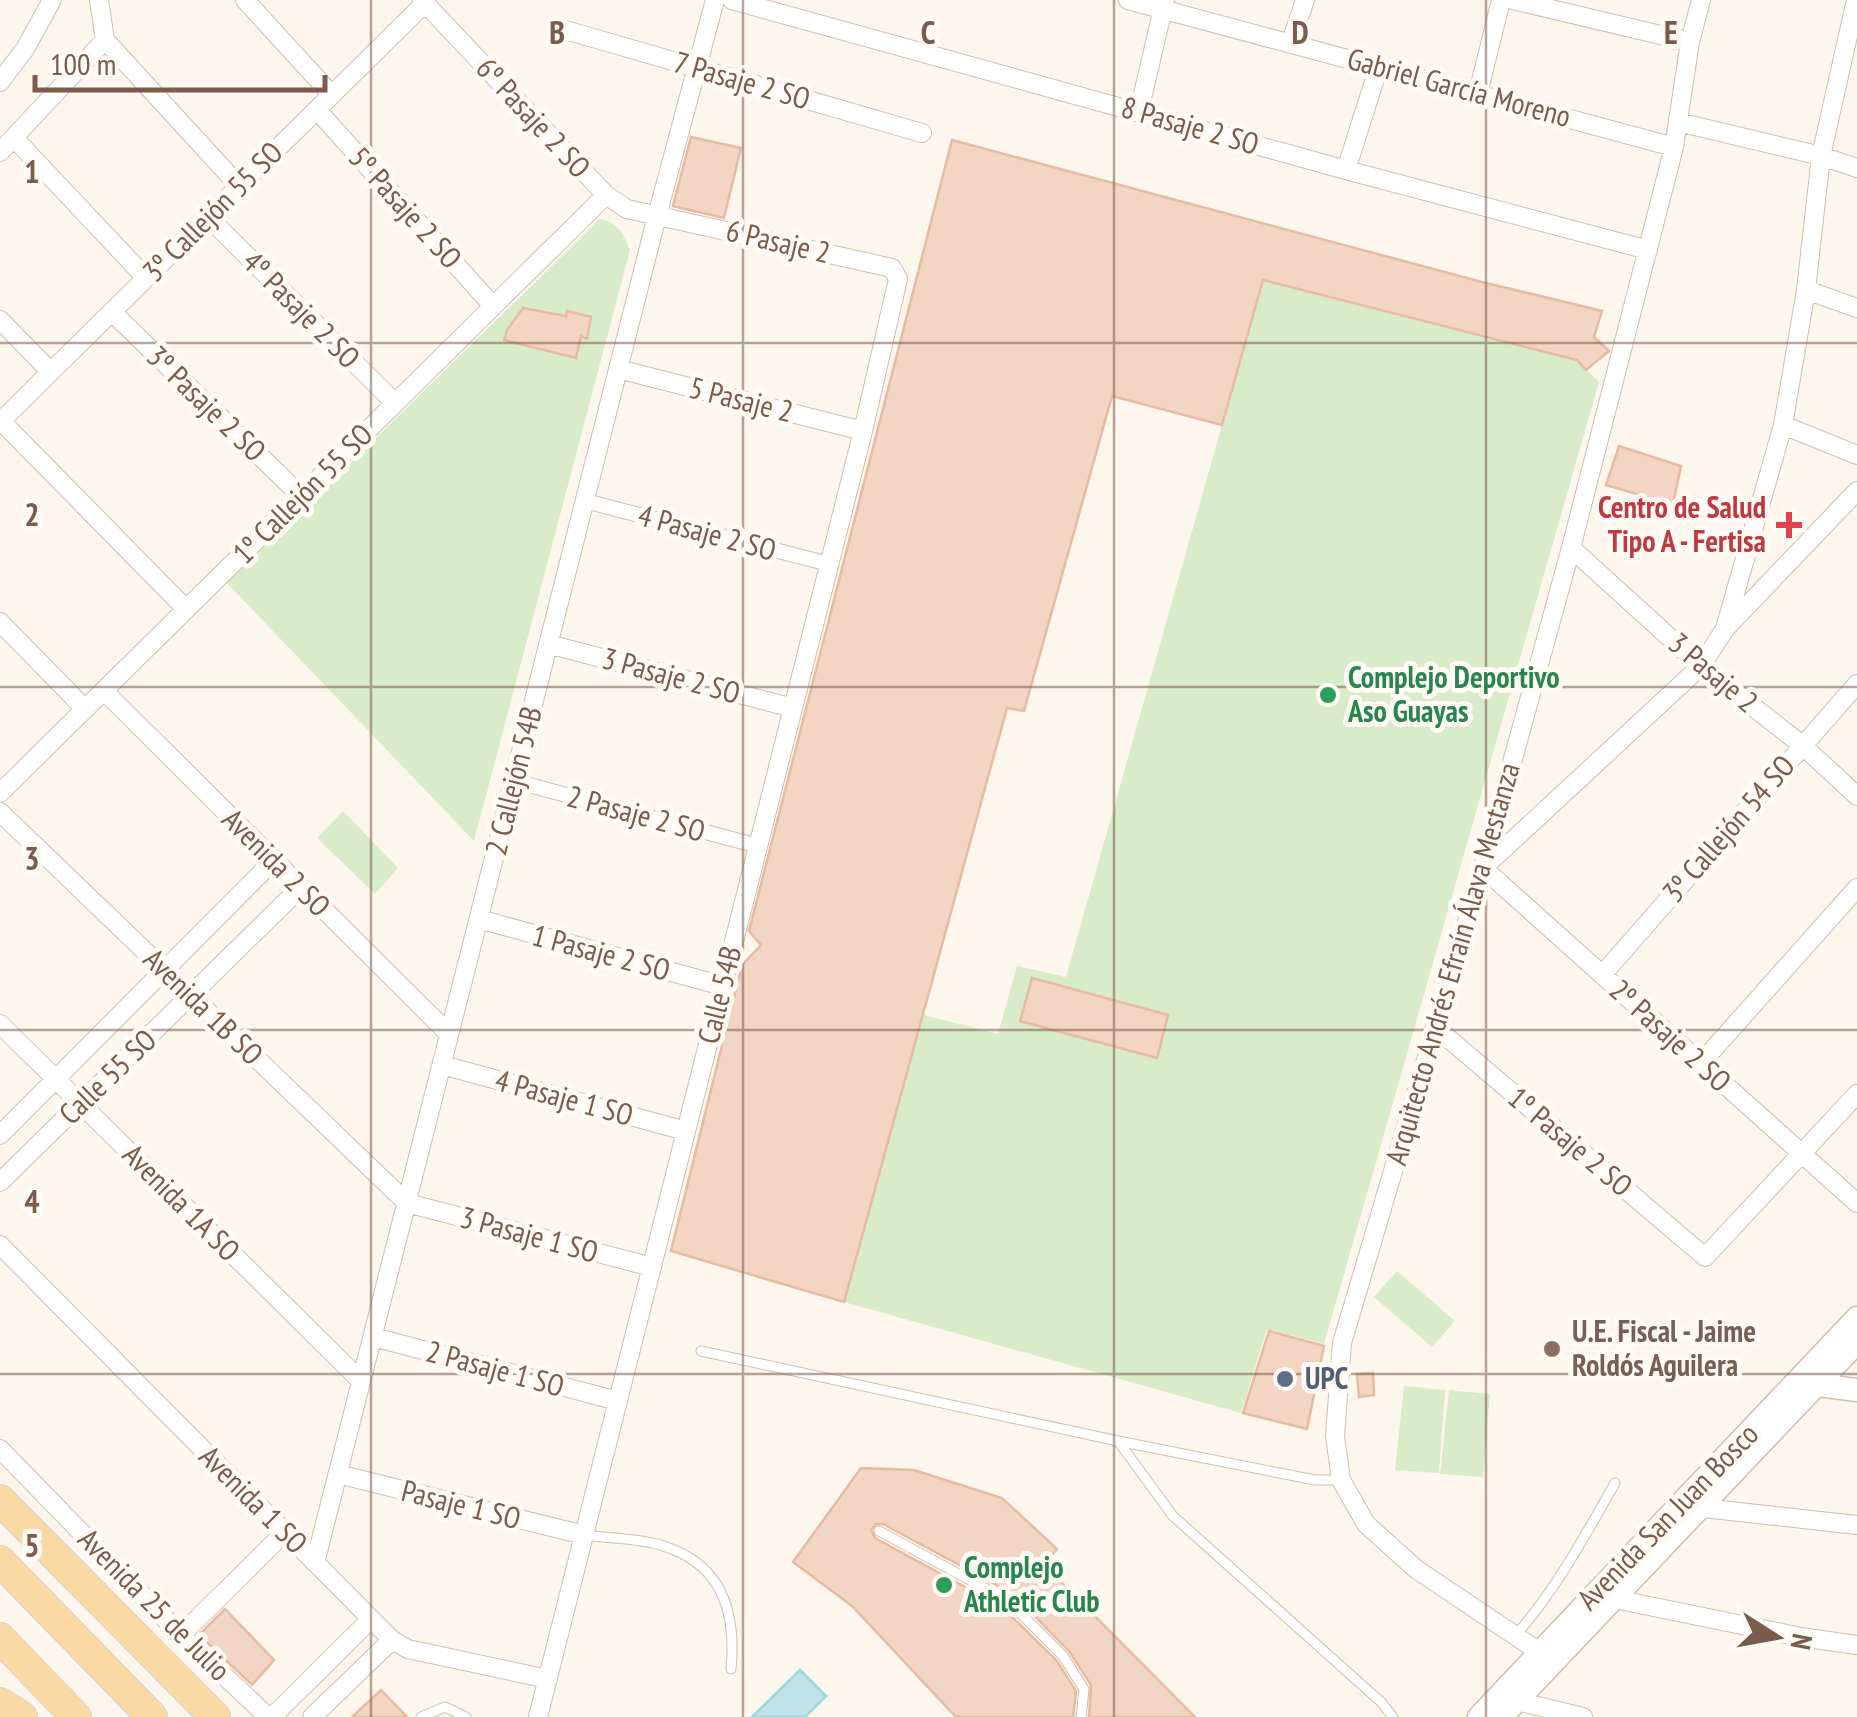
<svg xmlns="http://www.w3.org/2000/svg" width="1857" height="1717" font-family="'PT Sans Narrow',sans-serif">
<rect width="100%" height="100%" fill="#fdf6ec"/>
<!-- green -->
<path fill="#d8ecc9" d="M600,219C617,222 624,234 630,250L474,841L227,583Z
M1263,280L1577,360L1599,382L1324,1344L1267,1329L1241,1413L844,1302L924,1015L998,1034L1017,966L1066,977Z
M343,811L398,868L375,894L317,838Z
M1397,1271L1455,1321L1432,1347L1374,1297Z
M1404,1386L1445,1390L1439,1473L1395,1470Z
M1449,1390L1490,1394L1483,1477L1440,1474Z"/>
<!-- water -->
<path fill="#bfe3e8" stroke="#a5d3da" stroke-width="2.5" d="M800,1670L826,1696L805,1717H752Z"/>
<!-- building -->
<path fill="#f3d5c3" stroke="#e6bba3" stroke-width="2.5" d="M691,137L741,148L724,218L673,206Z
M952,140L1482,282L1602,311L1594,337L1609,351L1586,370L1577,360L1263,280L1222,425L1112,396L1024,711L1007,708L844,1302L671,1251L742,965L761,945L749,931Z
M523,308L566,316L567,311L591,317L587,339L581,336L576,358L504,340L507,330Z
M1619,446L1681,466L1673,505L1606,485Z
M1032,978L1168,1015L1157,1058L1020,1021Z
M1269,1331L1324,1346L1307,1429L1243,1413Z
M1373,1373L1374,1395L1359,1397L1357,1374Z
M861,1468L914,1470L1002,1498L1057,1549L1044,1565L1195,1717H1089L1091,1685L1069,1651L1013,1594L883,1524H876L871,1530L875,1538L1002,1607L1057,1661L1076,1691L1073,1717H956L852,1606L793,1562Z
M225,1609L274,1660L252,1685L199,1635Z
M381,1690L407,1717H352Z"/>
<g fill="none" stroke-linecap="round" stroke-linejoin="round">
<defs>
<path id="service" d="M701,1351L1118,1441L1315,1480H1340
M1118,1441L1173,1516L1381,1702L1393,1717
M879,1531L1007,1600L1063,1656L1084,1689L1081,1717
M584,1535C611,1539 644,1538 669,1548C725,1568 736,1617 731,1669
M1515,1636C1555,1591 1585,1536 1615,1483
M421,1717L445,1707L466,1717"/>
<path id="pedestrian" d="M585,501L829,564
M514,781L758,846"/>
<path id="minor" d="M245,0L332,95
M422,0L606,195L627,209L892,268L898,279L863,431L538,1717
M732,0L1346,170L1648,250
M1128,0L1674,147
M1513,0L1690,42
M562,29L922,133
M105,40L239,186
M1291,42L1305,0
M0,82L25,49L52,0
M1478,93L1501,0
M317,110L493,306
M1139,111L1165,0
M1678,122L1821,156L1857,168
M14,138L146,278
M0,152L105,40L99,0
M1346,170L1379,66
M208,217L395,403
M1806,290L1857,308
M112,312L301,496
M0,320L51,372
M618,369L863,431
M1,421L186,609
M0,422L425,3
M1783,425L1857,455
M1857,491L1725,629L1701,666L1483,868L1857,1203
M1571,548L1701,666L1802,745L1857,796
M0,622L85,709
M1726,625L1783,425L1806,290L1821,156L1856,0
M548,644L793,708
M104,691L449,1034
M0,793L606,195
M0,812L407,1203L652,1267
M479,919L723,986
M1602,975L1857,684
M0,1024L361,1381
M1435,1027L1705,1257L1857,1094
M1701,1063L1857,888
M442,1065L686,1131
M0,1135L274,860
M0,1182L301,887
M0,1245L392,1640L408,1649L548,1679
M373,1337L618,1401
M0,1449L181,1635L268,1717
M338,1474L584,1535
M1694,1507L1857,1525
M315,1563L657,216L715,0
M1605,1597L1801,1637L1857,1645
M181,1635L285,1532
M1547,1657L1416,1569L1366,1524L1341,1480L1335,1436L1342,1343L1483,868L1571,548L1674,147L1690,42L1701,0
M1517,1701L1583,1717
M272,1717L371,1619
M312,1717L392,1640"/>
<path id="tertiary" d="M1811,1384L1857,1390
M1479,1717L1857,1318
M1501,1717L1857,1342"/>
<path id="primary" d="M0,1500L215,1717
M0,1561L152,1717
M0,1638L76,1717
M0,1703L22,1717"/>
</defs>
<!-- service casing -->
<use href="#service" stroke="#d1beb0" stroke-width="11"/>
<!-- pedestrian casing -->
<use href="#pedestrian" stroke="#d1beb0" stroke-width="16"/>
<!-- minor casing -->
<use href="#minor" stroke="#d1beb0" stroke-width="20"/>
<!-- tertiary casing -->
<use href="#tertiary" stroke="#d1beb0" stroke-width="25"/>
<!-- primary casing -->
<use href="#primary" stroke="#dad1cd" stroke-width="32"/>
<!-- service -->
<use href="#service" stroke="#fff" stroke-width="9"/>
<!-- pedestrian -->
<use href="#pedestrian" stroke="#fff" stroke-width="14"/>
<!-- minor -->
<use href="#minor" stroke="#fff" stroke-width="18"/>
<!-- tertiary -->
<use href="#tertiary" stroke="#fff" stroke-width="22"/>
<!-- primary -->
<use href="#primary" stroke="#fbd9a5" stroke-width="30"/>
</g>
<!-- grid -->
<path fill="none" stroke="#7a5c4d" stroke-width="2.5" stroke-opacity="0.55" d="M371,0V1717M743,0V1717M1114,0V1717M1486,0V1717M0,343H1857M0,687H1857M0,1030H1857M0,1374H1857"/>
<!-- markers -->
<path fill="#e0444e" stroke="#fffaf3" stroke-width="4" d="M1784 510h10v10h10v10h-10v10h-10v-10h-10v-10h10z"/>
<g fill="#2e9e5b" stroke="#fffaf3" stroke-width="4">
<circle cx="1328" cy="695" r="10"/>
<circle cx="944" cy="1585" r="10"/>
</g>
<circle fill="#8d6e63" stroke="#fffaf3" stroke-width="4" cx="1552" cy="1349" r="10"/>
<circle fill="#5c6f8a" stroke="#fffaf3" stroke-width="4" cx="1285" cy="1379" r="10"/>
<g text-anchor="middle" stroke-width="10" stroke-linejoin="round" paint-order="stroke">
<!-- street labels -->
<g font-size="30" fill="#7a5c4d" stroke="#fffaf3">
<text transform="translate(742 81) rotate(16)" y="10">7 Pasaje 2 SO</text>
<text transform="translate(1459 88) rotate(15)" y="10">Gabriel García Moreno</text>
<text transform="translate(533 118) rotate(47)" y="10">6º Pasaje 2 SO</text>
<text transform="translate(1190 126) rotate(16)" y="10">8 Pasaje 2 SO</text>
<text transform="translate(405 208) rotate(48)" y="10">5º Pasaje 2 SO</text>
<text transform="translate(213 212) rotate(-45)" y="10">3º Callejón 55 SO</text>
<text transform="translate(778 242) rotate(13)" y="10">6 Pasaje 2</text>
<text transform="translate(301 310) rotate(45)" y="10">4º Pasaje 2 SO</text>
<text transform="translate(741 400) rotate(14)" y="10">5 Pasaje 2</text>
<text transform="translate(206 404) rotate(44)" y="10">3º Pasaje 2 SO</text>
<text transform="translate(303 494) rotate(-45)" y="10">1º Callejón 55 SO</text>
<text transform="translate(707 533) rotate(15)" y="10">4 Pasaje 2 SO</text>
<text transform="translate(1713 673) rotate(40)" y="10">3 Pasaje 2</text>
<text transform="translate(671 676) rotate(15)" y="10">3 Pasaje 2 SO</text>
<text transform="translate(514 781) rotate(-76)" y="10">2 Callejón 54B</text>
<text transform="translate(636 814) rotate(15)" y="10">2 Pasaje 2 SO</text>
<text transform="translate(1729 829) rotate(-49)" y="10">3º Callejón 54 SO</text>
<text transform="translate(276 863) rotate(45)" y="10">Avenida 2 SO</text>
<text transform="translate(601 953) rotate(15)" y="10">1 Pasaje 2 SO</text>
<text transform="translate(1453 964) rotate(-74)" y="10">Arquitecto Andrés Efraín Álava Mestanza</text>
<text transform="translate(720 995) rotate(-76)" y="10">Calle 54B</text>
<text transform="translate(203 1007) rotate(44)" y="10">Avenida 1B SO</text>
<text transform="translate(1670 1036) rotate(42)" y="10">2º Pasaje 2 SO</text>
<text transform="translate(108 1077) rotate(-44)" y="10">Calle 55 SO</text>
<text transform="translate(564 1098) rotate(15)" y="10">4 Pasaje 1 SO</text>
<text transform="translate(1570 1142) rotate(40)" y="10">1º Pasaje 2 SO</text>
<text transform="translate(181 1203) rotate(45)" y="10">Avenida 1A SO</text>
<text transform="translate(529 1235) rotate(15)" y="10">3 Pasaje 1 SO</text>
<text transform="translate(495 1369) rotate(15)" y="10">2 Pasaje 1 SO</text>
<text transform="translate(253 1500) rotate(45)" y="10">Avenida 1 SO</text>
<text transform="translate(461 1505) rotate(14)" y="10">Pasaje 1 SO</text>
<text transform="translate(1668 1517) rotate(-46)" y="10">Avenida San Juan Bosco</text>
<text transform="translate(154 1605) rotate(45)" y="10">Avenida 25 de Julio</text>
</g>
<!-- health labels -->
<g font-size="30" font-weight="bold" fill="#be3a42" stroke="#fffaf3" text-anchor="end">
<text x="1766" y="518">Centro de Salud<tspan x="1766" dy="34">Tipo A - Fertisa</tspan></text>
</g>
<!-- leisure labels -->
<g font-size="30" font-weight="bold" fill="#27864d" stroke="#fffaf3" text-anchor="start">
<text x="1348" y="688">Complejo Deportivo<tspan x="1348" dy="34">Aso Guayas</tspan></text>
<text x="964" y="1578">Complejo<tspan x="964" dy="34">Athletic Club</tspan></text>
</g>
<!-- education labels -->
<g font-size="30" font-weight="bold" fill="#785e54" stroke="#fffaf3" text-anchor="start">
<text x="1572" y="1342">U.E. Fiscal - Jaime<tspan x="1572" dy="34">Roldós Aguilera</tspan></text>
</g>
<!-- service labels -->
<g font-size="30" font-weight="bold" fill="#4e5e75" stroke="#fffaf3" text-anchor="start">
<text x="1305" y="1389">UPC</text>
</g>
</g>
<g font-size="32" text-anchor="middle" font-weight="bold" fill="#7a5c4d" stroke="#fffaf3" stroke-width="10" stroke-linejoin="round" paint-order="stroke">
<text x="557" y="44">B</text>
<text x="928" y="44">C</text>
<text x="1300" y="44">D</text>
<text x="1671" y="44">E</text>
<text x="32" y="183">1</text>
<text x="32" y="526">2</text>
<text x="32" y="870">3</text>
<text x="32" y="1213">4</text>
<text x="32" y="1557">5</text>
</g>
<!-- north arrow -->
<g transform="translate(1777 1637) rotate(101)" stroke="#fffaf3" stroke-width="8" paint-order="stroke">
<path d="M0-8L18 38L0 25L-18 38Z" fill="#7a5c4d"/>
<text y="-15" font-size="28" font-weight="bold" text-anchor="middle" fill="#7a5c4d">N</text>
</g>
<!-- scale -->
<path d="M35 75v15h290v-15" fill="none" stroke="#7a5c4d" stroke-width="5"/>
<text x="50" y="75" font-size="30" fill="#7a5c4d" stroke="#fffaf3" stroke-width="8" paint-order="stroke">100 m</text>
</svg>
